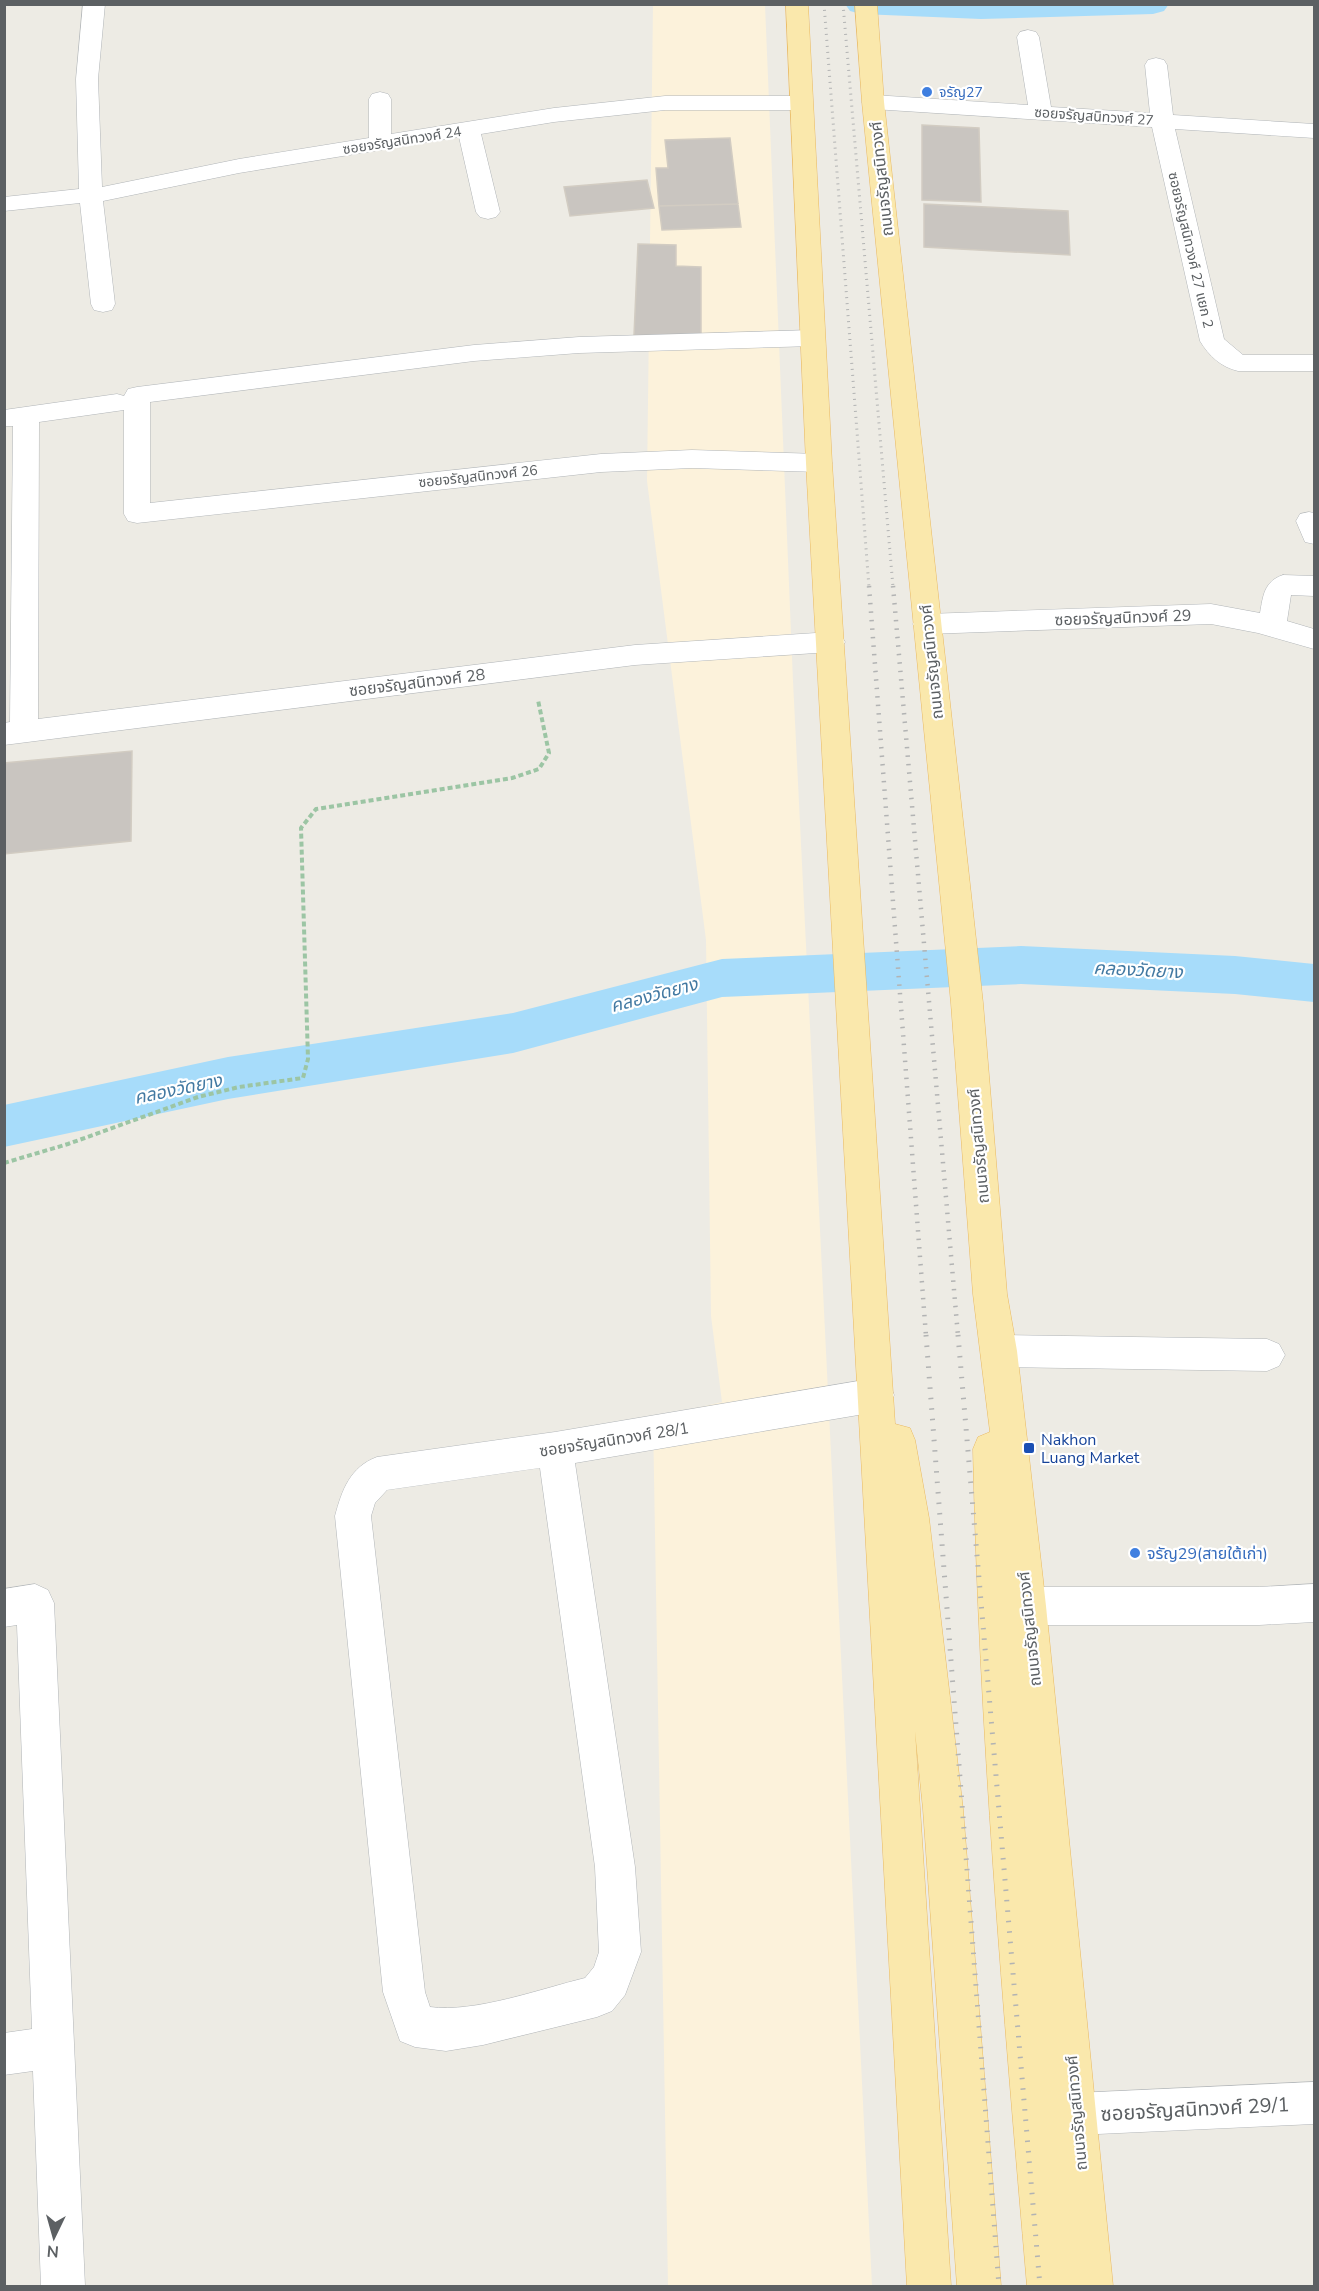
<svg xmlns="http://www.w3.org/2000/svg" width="1319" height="2291" font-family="'Nunito Sans','Noto Sans Thai',sans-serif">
<rect width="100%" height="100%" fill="#edebe4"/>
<!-- commercial -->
<path fill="#fcf2db" d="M653,5H765L793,681L872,2286H668L653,1418L722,1402L711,1316L706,940L647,481Z"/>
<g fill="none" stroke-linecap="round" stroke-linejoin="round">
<!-- canal -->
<path fill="#a7dcfa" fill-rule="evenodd" d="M845,4H1169L1164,11L1153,14L981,19L861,14L850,11Z
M1021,946L1235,956L1314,964V1002L1235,994L1021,984L722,997L513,1053L228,1099L4,1147V1105L228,1057L513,1013L722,959Z"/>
</g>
<!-- building -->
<path fill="#c9c5c0" stroke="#d2ccc2" stroke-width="1.5" d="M922,125L979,128L981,202L922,200Z
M730,138L738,204L659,206L656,168H668L665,140Z
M647,180L654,208L570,216L564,187Z
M738,204L741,227L662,230L659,206Z
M924,204L1068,211L1070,255L924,247Z
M638,244L676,245V266L701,267V336L634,335Z
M132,751L131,841L4,854V763Z"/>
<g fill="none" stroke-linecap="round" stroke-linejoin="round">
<defs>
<path id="minor" d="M83,4H105L98,79L102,187L239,159L369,138V99L372,94L380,92L388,94L391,99V134L554,108L665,96H801L809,98L812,103L809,108L801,110H665L554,122L481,134L500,212L496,217L488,219L480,217L476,212L459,137L239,173L103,201L115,304L112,310L103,312L94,310L91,304L80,203L4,211V197L79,189L76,79Z
M1028,30L1036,32L1039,37L1051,107L1150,113L1145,65L1148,60L1156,58L1164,60L1167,65L1173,115L1314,124V138L1175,129L1224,339L1243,355H1314V371H1238C1221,367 1209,356 1200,341L1152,127L873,109L865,107L862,102L865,97L873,95L1028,105L1017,37L1020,32Z
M813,330L822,332L825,338L822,344L813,346L579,353L474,361L150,402V503L601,454L692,450L819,454L828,457L832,463L828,469L819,472L692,468L601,472L137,523L128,521L124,514V410L39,422L38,719L635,645L831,632L841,635L845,642L841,649L831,652L635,665L4,745V723L10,722L13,426H4V410L117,394L124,396L128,389L137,387L474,345L579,337Z
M1309,512L1314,513V544L1305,542L1296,521L1300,514Z
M1283,575L1314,576V596L1291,595L1287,621L1314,629V649L1258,633L1211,624L927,634L917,631L913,624L917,617L927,614L1211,604L1260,613C1263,596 1264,581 1283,575Z
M999,1335L1267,1339L1279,1344L1285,1355L1279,1366L1267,1371L999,1367L987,1362L981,1351L987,1340Z
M876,1378L889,1383L894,1395L889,1407L876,1412L575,1463L635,1867L641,1952L625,1995L612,2011L597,2017L483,2045L446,2051L415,2047L400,2041L383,1992L335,1516C342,1490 350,1467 377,1457L555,1432ZM540,1468L595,1867L599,1952L594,1967L585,1978C540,1989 475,2013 430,2007L425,1992L371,1516L375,1503L387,1490Z
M35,1584L48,1590L54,1603L85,2286H41L33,2071L4,2075V2033L32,2029L17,1625L4,1627V1589Z
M1314,1584V1622L1259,1625H1027L1014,1619L1008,1606L1014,1593L1027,1587H1259Z
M1314,2082V2124L1076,2135L1061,2129L1055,2114L1061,2099L1076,2093Z"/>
<path id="primary" d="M786,4H808L832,463L895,1424L910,1428L915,1440L929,1518L963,1809L1001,2286H957L923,1809L915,1731L951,2286H907L806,463Z
M855,4H877L884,102L983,1003L1007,1294L1017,1351L1046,1606L1113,2286H1027C1003,2007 979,1729 973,1449L978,1437L990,1432L973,1294L951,1003L862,102Z"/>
</defs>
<!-- minor casing -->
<use href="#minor" stroke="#b1b5b8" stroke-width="1"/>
<!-- primary casing -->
<use href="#primary" stroke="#e9b961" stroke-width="1"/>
<!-- path -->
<path stroke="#9cc5a4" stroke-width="4" stroke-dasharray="5 3" stroke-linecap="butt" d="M4,1163L68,1144L198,1097L239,1087L303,1078L308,1059L301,828L316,809L512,778L539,769L549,753L538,700"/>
<!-- minor -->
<use href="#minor" fill="#fff" fill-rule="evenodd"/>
<!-- primary -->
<use href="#primary" fill="#fae8ac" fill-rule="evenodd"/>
<!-- rail-far2 -->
<path stroke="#b2b3b3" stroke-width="3" stroke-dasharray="1 5" stroke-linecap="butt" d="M824,4L869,587
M843,4L893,587"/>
<!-- rail-far1 -->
<path stroke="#b2b3b3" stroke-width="4.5" stroke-dasharray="1.5 7" stroke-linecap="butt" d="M869,586L926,1336
M893,586L958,1336"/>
<!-- rail -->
<path stroke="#b2b3b3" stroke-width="5" stroke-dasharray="1.5 9" stroke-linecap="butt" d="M926,1335L999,2286
M958,1335L1040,2286"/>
</g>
<!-- markers -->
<g fill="#3f7fe0" stroke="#fff" stroke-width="2">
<circle cx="927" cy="92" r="6"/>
<circle cx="1135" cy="1553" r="6"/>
</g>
<rect fill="#1a4fb4" stroke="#fff" stroke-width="2" x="1023" y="1442" width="12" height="12" rx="3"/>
<g text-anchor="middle" stroke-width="4.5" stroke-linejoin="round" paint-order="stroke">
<!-- far-shop labels -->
<g font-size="14" fill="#366cbe" stroke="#fff" text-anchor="start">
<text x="939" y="97">จรัญ27</text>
</g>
<!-- far-street labels -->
<g font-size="14" fill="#5c6063" stroke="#fff">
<text transform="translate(1094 116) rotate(4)" y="5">ซอยจรัญสนิทวงศ์ 27</text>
<text transform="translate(402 140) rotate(-9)" y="5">ซอยจรัญสนิทวงศ์ 24</text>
<text transform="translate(1191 250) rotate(77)" y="5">ซอยจรัญสนิทวงศ์ 27 แยก 2</text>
<text transform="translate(478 476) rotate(-6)" y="5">ซอยจรัญสนิทวงศ์ 26</text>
</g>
<!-- street labels -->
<g font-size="16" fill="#5c6063" stroke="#fff">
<text transform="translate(881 179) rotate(-96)" y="6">ถนนจรัญสนิทวงศ์</text>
<text transform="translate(1123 617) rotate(-2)" y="6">ซอยจรัญสนิทวงศ์ 29</text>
<text transform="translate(931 662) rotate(-96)" y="6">ถนนจรัญสนิทวงศ์</text>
<text transform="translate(417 682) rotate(-7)" y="6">ซอยจรัญสนิทวงศ์ 28</text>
<text transform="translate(978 1146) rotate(-95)" y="6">ถนนจรัญสนิทวงศ์</text>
<text transform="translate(614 1439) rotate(-9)" y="6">ซอยจรัญสนิทวงศ์ 28/1</text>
<text transform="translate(1029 1629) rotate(-96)" y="6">ถนนจรัญสนิทวงศ์</text>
<text transform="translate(1076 2113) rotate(-95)" y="6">ถนนจรัญสนิทวงศ์</text>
</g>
<!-- transit labels -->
<g font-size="16" fill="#164399" stroke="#fff" text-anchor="start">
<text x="1041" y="1445">Nakhon<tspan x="1041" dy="18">Luang Market</tspan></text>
</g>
<!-- shop labels -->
<g font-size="16" fill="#366cbe" stroke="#fff" text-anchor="start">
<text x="1147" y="1559">จรัญ29(สายใต้เก่า)</text>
</g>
<!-- water labels -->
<g font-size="18" font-style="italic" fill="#4279a2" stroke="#fff">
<text transform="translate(1138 970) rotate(3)" y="6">คลองวัดยาง</text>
<text transform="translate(654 995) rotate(-15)" y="6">คลองวัดยาง</text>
<text transform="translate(178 1089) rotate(-12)" y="6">คลองวัดยาง</text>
</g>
<!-- near-street labels -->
<g font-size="20" fill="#5c6063" stroke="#fff">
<text transform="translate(1195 2109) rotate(-3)" y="7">ซอยจรัญสนิทวงศ์ 29/1</text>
</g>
</g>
<!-- border -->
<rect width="1319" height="2291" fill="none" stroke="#5c6063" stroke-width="12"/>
<!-- north arrow -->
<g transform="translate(54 2237) rotate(185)" stroke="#ffffff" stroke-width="4.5" paint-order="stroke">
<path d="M0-4.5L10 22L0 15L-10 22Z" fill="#5c6063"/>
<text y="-9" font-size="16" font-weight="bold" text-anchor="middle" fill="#5c6063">N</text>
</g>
</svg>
